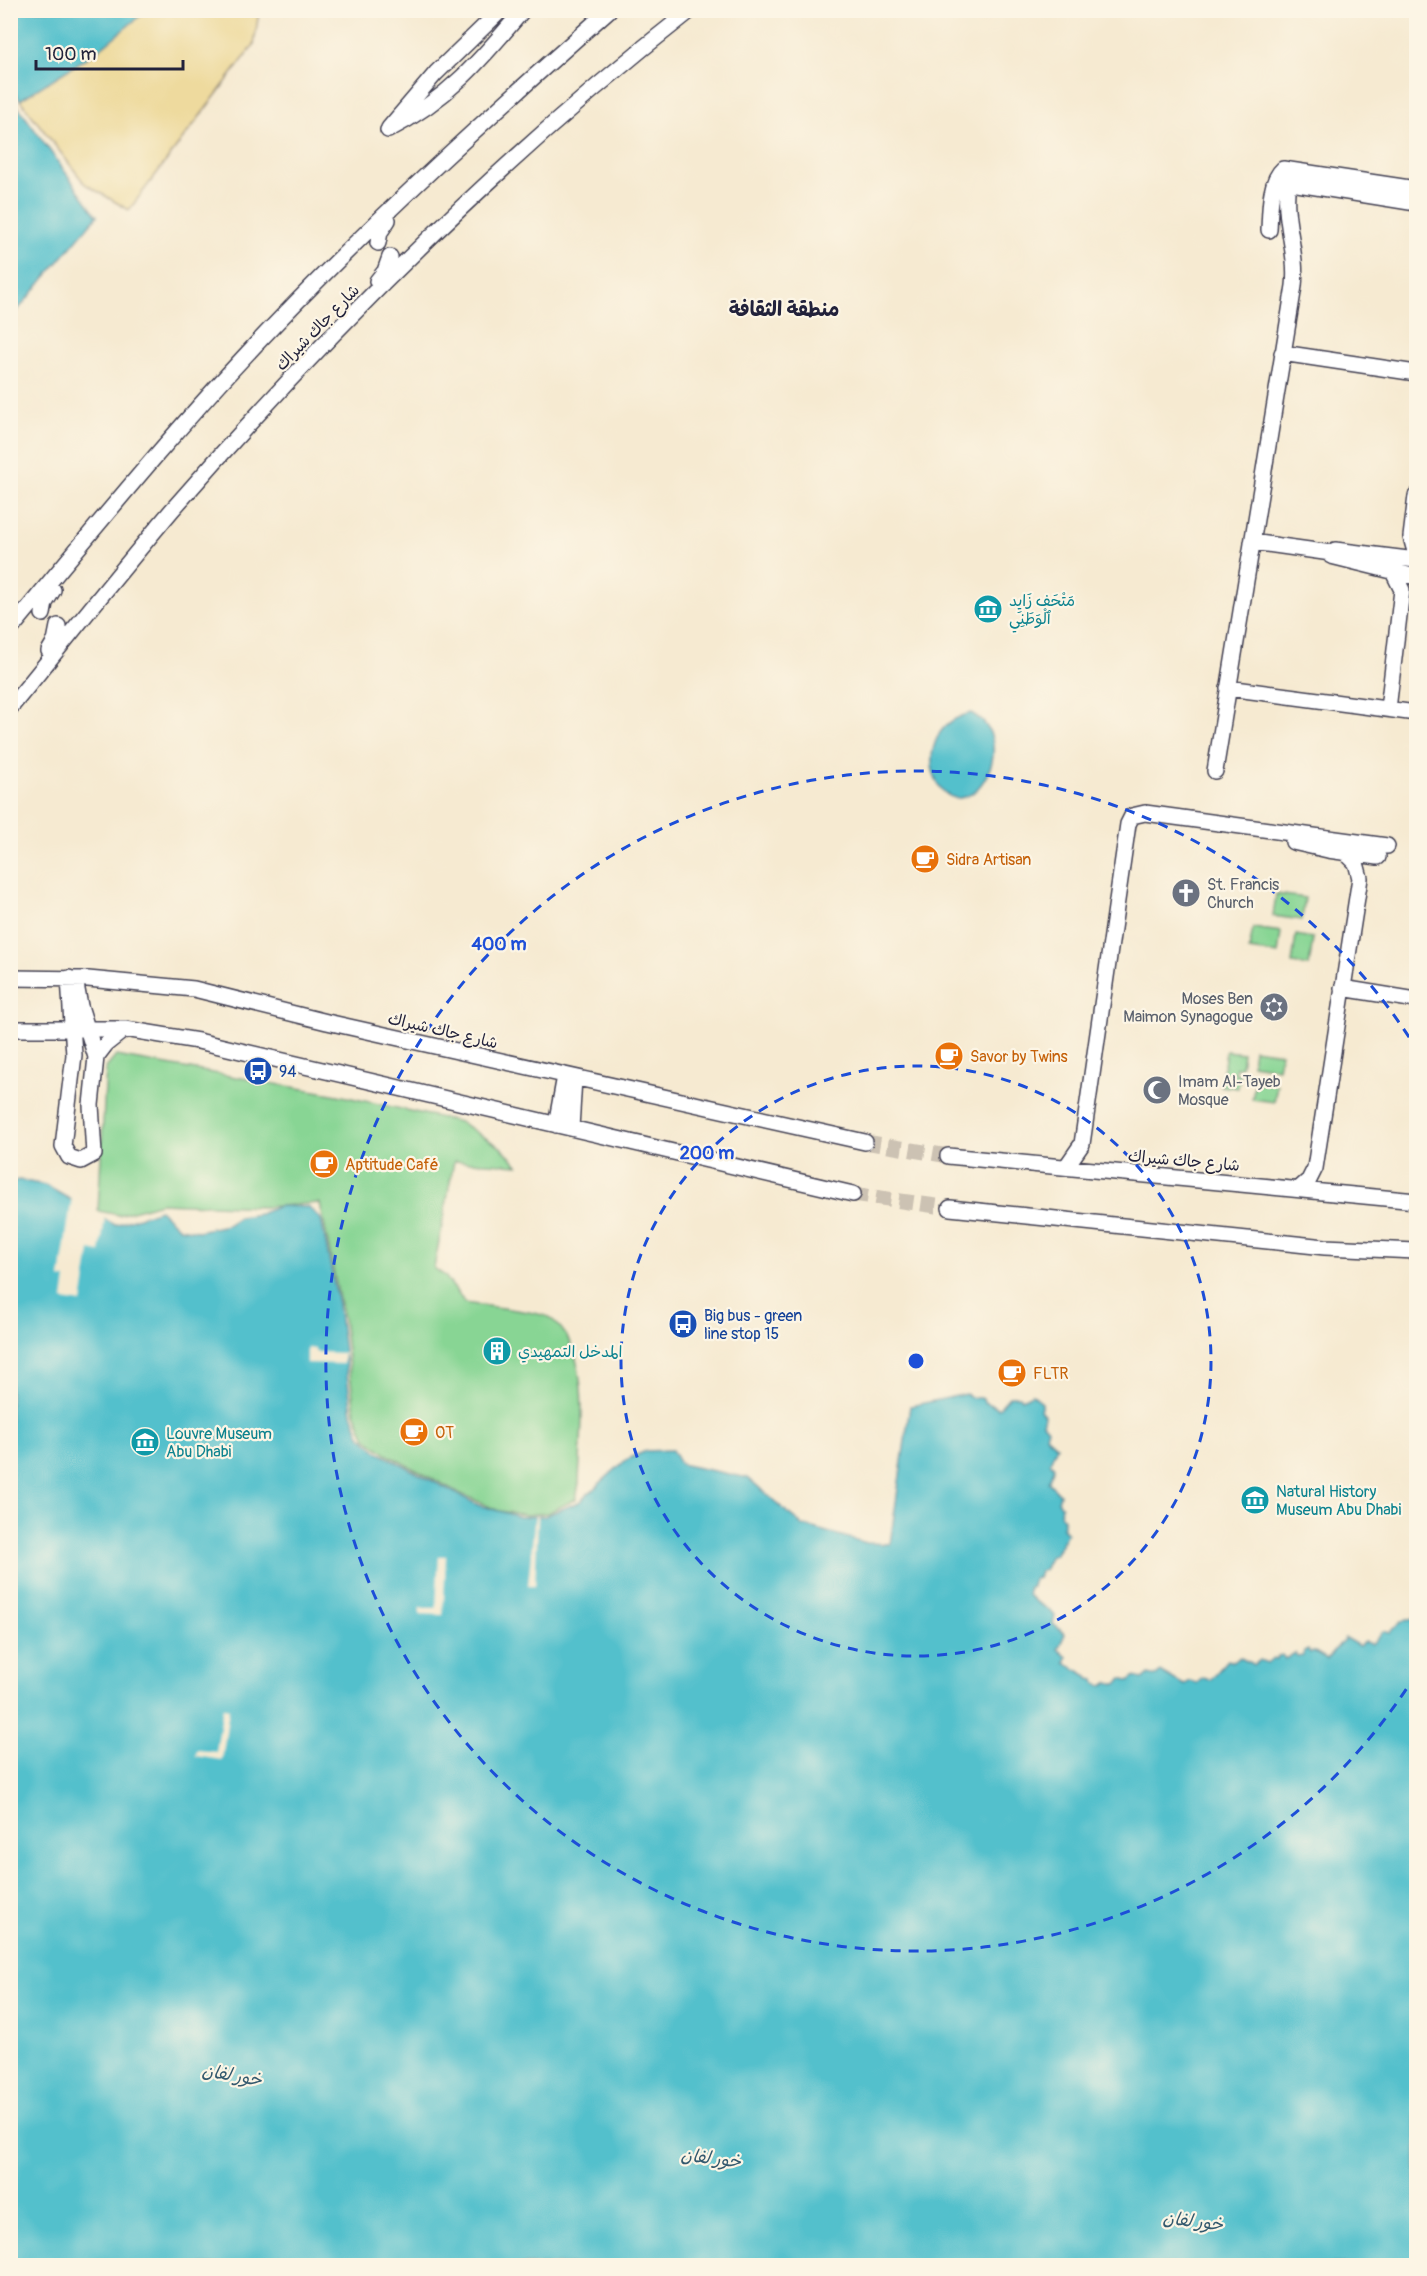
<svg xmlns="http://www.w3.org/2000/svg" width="1427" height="2276" font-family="Pangolin,'Playpen Sans Arabic',sans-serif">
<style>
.green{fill:#88d594;stroke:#557c68;stroke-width:1.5}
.sand{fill:#eeda9e;stroke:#887e6c;stroke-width:1.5}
.water{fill:#53c0cc;stroke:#3a7184;stroke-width:1.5}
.pier{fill:#f6ead1}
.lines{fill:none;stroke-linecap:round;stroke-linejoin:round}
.minor-tunnel{stroke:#ccc2b3;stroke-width:15;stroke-dasharray:15 8;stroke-linecap:butt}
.minor-casing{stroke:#424052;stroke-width:18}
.minor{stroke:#fff;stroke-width:15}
.ring{fill:none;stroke:#1d4ed8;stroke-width:3;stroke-dasharray:10 8}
.labels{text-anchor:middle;stroke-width:4.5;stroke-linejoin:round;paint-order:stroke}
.street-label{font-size:16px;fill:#22223b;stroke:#fcf5e5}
.culture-label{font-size:16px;fill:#0d838f;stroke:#fcf5e5;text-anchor:start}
.food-label{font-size:16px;fill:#c56008;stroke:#fcf5e5;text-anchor:start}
.worship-label{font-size:16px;fill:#5b616d;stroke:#fcf5e5;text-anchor:start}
.transit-label{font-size:16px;fill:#164399;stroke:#fcf5e5;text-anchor:start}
.water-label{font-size:18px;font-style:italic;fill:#33596e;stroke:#fcf5e5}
.quarter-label{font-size:20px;font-weight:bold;fill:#22223b;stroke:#fcf5e5}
.centre{fill:#1d4ed8;stroke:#fcf5e5;stroke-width:3}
.ring-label{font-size:18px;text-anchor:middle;font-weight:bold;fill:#1d4ed8;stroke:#fcf5e5;stroke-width:4.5;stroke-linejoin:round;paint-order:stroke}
</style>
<rect width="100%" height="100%" fill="#fcf5e5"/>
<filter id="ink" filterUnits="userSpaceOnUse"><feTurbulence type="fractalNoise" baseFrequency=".0167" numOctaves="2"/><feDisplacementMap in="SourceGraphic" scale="12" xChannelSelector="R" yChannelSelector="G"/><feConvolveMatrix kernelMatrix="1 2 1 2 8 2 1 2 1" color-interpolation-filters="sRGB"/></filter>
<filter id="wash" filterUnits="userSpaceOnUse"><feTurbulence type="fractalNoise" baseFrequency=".008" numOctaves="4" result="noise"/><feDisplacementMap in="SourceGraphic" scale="24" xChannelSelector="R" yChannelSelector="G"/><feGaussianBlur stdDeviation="1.35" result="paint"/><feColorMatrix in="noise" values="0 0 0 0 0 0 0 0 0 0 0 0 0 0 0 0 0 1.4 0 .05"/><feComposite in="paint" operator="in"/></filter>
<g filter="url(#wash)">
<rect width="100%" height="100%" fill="#f6ead1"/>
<path class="green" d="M 1276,894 L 1305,898 L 1302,920 L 1273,916 Z
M 1253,928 L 1281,932 L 1278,954 L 1249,950 Z
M 1296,935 L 1313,938 L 1309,966 L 1292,963 Z
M 1254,1049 L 1281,1053 L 1278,1068 L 1252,1064 Z
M 1226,1051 L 1243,1053 L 1241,1067 L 1236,1067 L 1235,1073 L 1240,1074 L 1238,1088 L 1221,1086 Z
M 116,1056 L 338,1095 L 460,1122 L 502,1148 L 518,1165 L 454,1161 L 434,1268 L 445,1276 L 465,1303 C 480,1306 541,1311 550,1318 C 594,1349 580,1435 579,1483 L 576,1499 L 548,1513 L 527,1515 L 499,1511 L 461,1494 L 386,1454 L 366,1438 L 355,1412 L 343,1319 L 320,1203 L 265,1207 L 160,1203 L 119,1215 L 98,1211 L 106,1068 Z
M 1255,1082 L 1277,1085 L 1274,1102 L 1252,1099 Z"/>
<path class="sand" d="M 146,11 L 259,11 L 254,45 L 129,210 L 85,184 L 20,100 L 96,52 Z"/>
<path class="water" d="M 10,11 L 11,10 L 146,11 L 96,52 L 20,100 L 11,87 Z
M 11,97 L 97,216 L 11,318 L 10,318 Z
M 971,713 C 1027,743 963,837 936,780 C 929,764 931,750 938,736 C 946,722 957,717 971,713 Z
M 19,1180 L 45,1185 L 115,1225 L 160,1210 L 179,1228 L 198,1231 L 227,1225 L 239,1217 L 260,1214 L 279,1206 L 308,1207 L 321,1219 L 338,1304 L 352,1413 L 360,1435 L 379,1453 L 478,1505 L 520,1517 L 545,1516 L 579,1502 L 626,1460 L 646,1451 L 672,1450 L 680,1464 L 748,1478 L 802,1525 L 867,1543 L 890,1544 L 910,1406 L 966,1394 L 973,1398 L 983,1398 L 984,1402 L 999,1408 L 1010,1396 L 1020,1396 L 1022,1399 L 1032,1394 L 1042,1402 L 1040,1410 L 1045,1416 L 1043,1423 L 1048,1429 L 1046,1436 L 1057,1446 L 1050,1462 L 1054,1467 L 1048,1482 L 1060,1494 L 1058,1501 L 1062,1506 L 1060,1514 L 1064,1519 L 1062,1527 L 1067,1533 L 1055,1555 L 1051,1556 L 1044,1570 L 1040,1571 L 1038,1578 L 1034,1578 L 1032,1586 L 1029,1587 L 1027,1594 C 1035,1604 1047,1606 1055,1616 L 1053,1624 L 1065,1634 L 1058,1649 L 1067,1657 L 1065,1663 L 1088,1676 L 1089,1679 L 1095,1680 L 1096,1684 L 1103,1686 L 1109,1682 L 1117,1684 L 1122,1678 L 1129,1681 L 1134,1677 L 1143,1679 L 1149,1674 L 1156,1676 L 1161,1672 L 1184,1685 L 1190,1681 L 1197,1683 L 1203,1678 L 1210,1680 L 1228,1660 L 1233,1662 L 1239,1657 L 1254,1665 L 1260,1660 L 1267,1663 L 1273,1658 L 1277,1659 L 1278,1656 L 1282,1655 L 1285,1659 L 1295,1653 L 1297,1656 L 1303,1655 L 1304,1651 L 1308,1649 L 1310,1653 L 1313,1651 L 1327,1659 L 1345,1638 L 1359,1646 L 1364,1642 L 1373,1644 L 1383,1631 L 1390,1633 L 1402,1621 L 1416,1619 L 1416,2265 L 11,2265 L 10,1182 Z"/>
<path class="pier" d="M 72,1197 L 105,1216 L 100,1252 L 90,1250 L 82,1303 L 63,1300 L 66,1279 L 60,1278 Z
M 307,1348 L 315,1349 L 315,1352 L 344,1353 L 343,1364 L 307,1363 Z
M 535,1516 L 538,1516 L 535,1586 L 528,1586 Z
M 439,1556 L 446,1556 L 443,1615 L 420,1614 L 420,1608 L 436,1608 Z
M 223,1708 L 229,1709 L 222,1760 L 196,1756 L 197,1750 L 216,1752 Z"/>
</g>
<g filter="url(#ink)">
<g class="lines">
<path class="minor-tunnel" d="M 865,1142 L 948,1156
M 853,1194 L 950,1208"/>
<g class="minor-casing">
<path id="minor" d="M 389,128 L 436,73 L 501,10
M 388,130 C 447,100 481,60 523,10
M 1279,181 L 1416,203
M 1269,230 C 1270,213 1269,181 1283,169 L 1416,189
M 378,243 L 380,232 L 388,220
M 377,281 L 385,271 L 390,257
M 1282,353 L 1416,373
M 1416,496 L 1411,537 L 1416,555
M 1252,542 L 1331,553 L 1335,550 L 1416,560
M 1331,556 L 1416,577
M 43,614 L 45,603 L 53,590
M 10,630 C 98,524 185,417 281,318 C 385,210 496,110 609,10
M 49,651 L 55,641 L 58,626
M 1228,688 L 1416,713
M 10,708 C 64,642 117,575 172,510 C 329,330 502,157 691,10
M 1388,709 L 1402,590 L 1393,572
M 1215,771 L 1294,286 C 1298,250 1282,218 1288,183
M 1293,842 L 1328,850 L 1378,857
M 10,978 L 88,979 L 194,989 L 327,1022 L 865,1142
M 69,978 L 74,1055 L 63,1146 L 69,1157 L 81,1161 L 94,1154 L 91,1105 L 96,1057 L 80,1006 L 75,979
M 1342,988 L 1416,1000
M 10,1029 L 125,1029 L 198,1041 L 853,1194
M 96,1057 L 106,1044 L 125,1029
M 556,1125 L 565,1076
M 571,1128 L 574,1078
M 948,1156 L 1416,1201
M 1066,1167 L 1082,1144 L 1128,824 L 1132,816 L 1145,813 L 1387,846
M 1299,1189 L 1309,1180 L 1315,1168 L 1360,878 L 1356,863 L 1346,853
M 950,1208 L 1325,1247 L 1416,1251"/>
</g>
<use href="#minor" class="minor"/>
</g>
</g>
<g class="ring">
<circle cx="916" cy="1361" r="295"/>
<path d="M1416 1674A590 590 0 1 1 1416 1048"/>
</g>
<defs>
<g id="museum-disc" transform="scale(1.5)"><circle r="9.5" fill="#0f9aa8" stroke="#fcf5e5"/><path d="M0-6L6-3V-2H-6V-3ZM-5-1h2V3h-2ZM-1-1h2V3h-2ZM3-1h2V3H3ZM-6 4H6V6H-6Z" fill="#fff"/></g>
<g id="cafe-disc" transform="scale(1.5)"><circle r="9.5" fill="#e8710a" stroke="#fcf5e5"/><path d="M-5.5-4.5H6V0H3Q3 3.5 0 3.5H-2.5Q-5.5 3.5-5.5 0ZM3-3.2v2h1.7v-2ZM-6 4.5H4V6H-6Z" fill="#fff"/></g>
<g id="church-disc" transform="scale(1.5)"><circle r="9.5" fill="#6b7280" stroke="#fcf5e5"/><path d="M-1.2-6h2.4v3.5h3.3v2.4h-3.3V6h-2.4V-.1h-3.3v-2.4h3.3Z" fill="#fff"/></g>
<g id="synagogue-disc" transform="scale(1.5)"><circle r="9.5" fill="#6b7280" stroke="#fcf5e5"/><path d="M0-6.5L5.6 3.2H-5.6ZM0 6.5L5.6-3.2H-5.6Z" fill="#fff"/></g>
<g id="bus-disc" transform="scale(1.5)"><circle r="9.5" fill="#1a4fb4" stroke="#fcf5e5"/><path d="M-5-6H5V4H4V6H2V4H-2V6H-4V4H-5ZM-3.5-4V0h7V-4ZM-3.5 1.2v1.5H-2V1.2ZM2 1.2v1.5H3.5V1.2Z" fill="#fff"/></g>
<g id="mosque-disc" transform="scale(1.5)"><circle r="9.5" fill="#6b7280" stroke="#fcf5e5"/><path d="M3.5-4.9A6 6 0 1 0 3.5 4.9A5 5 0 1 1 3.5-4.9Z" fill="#fff"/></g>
<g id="building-disc" transform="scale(1.5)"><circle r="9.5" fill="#0f9aa8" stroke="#fcf5e5"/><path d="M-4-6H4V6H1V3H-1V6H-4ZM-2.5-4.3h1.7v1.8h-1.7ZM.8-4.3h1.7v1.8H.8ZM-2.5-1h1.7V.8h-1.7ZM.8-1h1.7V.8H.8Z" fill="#fff"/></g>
</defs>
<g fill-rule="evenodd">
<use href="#museum-disc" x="988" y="609"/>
<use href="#cafe-disc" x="925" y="859"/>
<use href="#church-disc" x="1186" y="893"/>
<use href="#synagogue-disc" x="1274" y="1007"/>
<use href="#cafe-disc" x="949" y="1056"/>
<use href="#bus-disc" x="258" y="1071"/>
<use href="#mosque-disc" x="1157" y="1090"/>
<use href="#cafe-disc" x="324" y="1164"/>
<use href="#bus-disc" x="683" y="1324"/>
<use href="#building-disc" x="497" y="1351"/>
<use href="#cafe-disc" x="1012" y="1373"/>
<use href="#cafe-disc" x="414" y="1432"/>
<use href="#museum-disc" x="145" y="1442"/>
<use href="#museum-disc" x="1255" y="1500"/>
</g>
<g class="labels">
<g class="street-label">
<text transform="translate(317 327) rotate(-46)" y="6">شارع جاك شيراك</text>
<text transform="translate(443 1030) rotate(13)" y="6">شارع جاك شيراك</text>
<text transform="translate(1184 1160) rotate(5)" y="6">شارع جاك شيراك</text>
</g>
<g class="culture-label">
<text x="1009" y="606">مَتْحَف زَايِد<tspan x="1009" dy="18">ٱلْوَطَنِي</tspan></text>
<text x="518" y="1357">المدخل التمهيدي</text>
<text x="166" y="1439">Louvre Museum<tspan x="166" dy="18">Abu Dhabi</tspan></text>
<text x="1276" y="1497">Natural History<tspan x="1276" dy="18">Museum Abu Dhabi</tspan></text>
</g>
<g class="food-label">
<text x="946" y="865">Sidra Artisan</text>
<text x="970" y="1062">Savor by Twins</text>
<text x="345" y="1170">Aptitude Café</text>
<text x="1033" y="1379">FLTR</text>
<text x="435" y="1438">OT</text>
</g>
<g class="worship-label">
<text x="1207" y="890">St. Francis<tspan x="1207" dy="18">Church</tspan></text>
<text x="1253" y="1004" text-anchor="end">Moses Ben<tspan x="1253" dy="18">Maimon Synagogue</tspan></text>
<text x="1178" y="1087">Imam Al-Tayeb<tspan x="1178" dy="18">Mosque</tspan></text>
</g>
<g class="transit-label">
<text x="279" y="1077">94</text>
<text x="704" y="1321">Big bus - green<tspan x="704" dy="18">line stop 15</tspan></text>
</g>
<g class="water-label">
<text transform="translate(232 2075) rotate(10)" y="6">خور لفان</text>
<text transform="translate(711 2158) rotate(7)" y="6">خور لفان</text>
<text transform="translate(1193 2221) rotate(7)" y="6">خور لفان</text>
</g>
<g class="quarter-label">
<text x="784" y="316">منطقة الثقافة</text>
</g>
</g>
<circle cx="916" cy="1361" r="9" class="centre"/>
<g class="ring-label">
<text x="499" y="950">400 m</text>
<text x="707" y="1159">200 m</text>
</g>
<rect width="1427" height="2276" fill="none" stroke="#fcf5e5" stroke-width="36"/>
<path d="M36 60v9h147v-9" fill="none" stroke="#22223b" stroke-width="3"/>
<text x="45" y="60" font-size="18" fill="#22223b" stroke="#fcf5e5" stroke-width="4.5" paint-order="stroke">100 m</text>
</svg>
